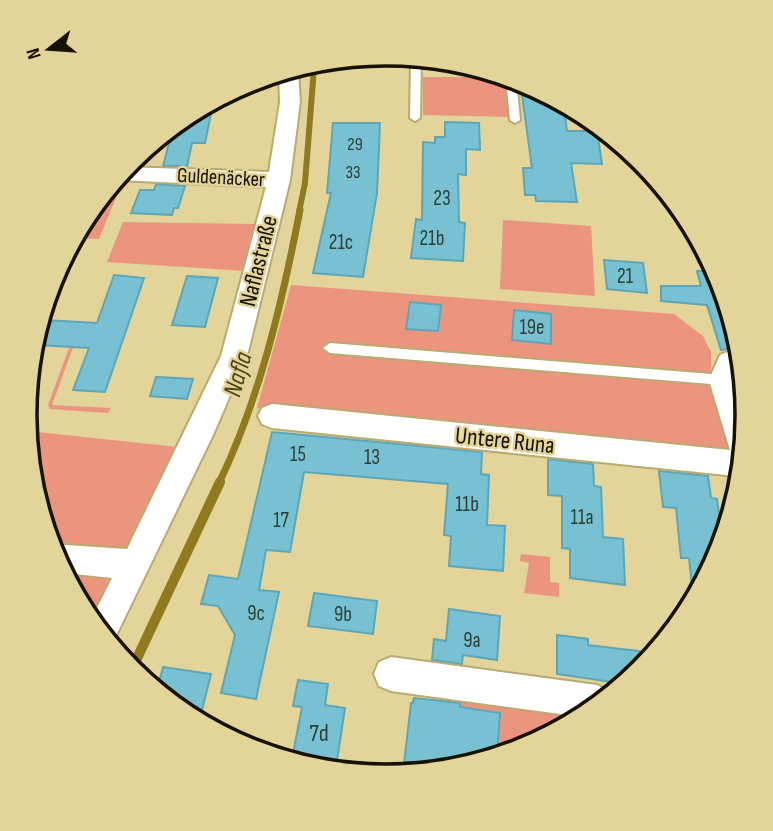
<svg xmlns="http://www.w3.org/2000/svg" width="773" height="831" font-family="'Sofia Sans Condensed',sans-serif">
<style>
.green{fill:#ec957e}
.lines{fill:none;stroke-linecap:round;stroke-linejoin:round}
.stream-far2{stroke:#8f7a1d;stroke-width:6}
.stream-far1{stroke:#8f7a1d;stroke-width:7}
.stream{stroke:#8f7a1d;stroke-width:10}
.building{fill:#78c1d3;stroke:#5da6b7;stroke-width:2}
.lane-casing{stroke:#b8aa71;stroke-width:4}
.street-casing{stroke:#b8aa71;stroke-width:4}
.lane{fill:#fff;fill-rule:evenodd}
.street{fill:#fff;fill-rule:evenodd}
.labels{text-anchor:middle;stroke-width:5;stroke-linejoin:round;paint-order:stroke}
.far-number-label{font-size:18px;fill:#2f3e35}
.far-street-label{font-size:21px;fill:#171200;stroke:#e3d49a}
.number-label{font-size:21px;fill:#2f3e35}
.street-label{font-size:24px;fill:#171200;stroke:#e3d49a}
.near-number-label{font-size:24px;fill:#2f3e35}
.water-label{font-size:26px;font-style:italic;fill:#504414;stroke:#e3d49a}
.rim{fill:none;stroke:#171200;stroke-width:3.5}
</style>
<rect width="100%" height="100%" fill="#e3d49a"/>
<path class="green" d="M 423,77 L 506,77 L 510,117 L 423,115 Z
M 116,181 L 121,186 L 99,239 L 78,238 Z
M 503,220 L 591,226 L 595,296 L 500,289 Z
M 123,222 L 255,224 L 245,271 L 107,262 Z
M 291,285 L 674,314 L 703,336 L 711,352 L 711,380 L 733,454 L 257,408 Z
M 72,321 L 82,323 L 52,405 L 111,408 L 108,413 L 50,409 L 48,405 L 69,348 L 62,346 Z
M 28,431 L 178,447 L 126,549 L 50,544 Z
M 521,554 L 550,557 L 550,582 L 559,583 L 559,597 L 524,593 L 529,563 L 520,561 Z
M 61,568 L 101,571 L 107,575 L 108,587 L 94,616 Z
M 452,689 L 584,710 L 525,750 L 497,755 L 499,713 L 451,706 Z"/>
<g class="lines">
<path class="stream-far2" d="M 299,212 L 305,183 L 314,68"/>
<path class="stream-far1" d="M 219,483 C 260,398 282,303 300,210"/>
<path class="stream" d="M 131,671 L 220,482"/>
</g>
<path class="building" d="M 520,80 L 564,107 L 567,131 L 597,131 L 602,164 L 571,163 L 577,202 L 536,201 L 535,195 L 525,195 L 523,168 L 532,168 Z
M 213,104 L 205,143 L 192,143 L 187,166 L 163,166 L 169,143 L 156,143 Z
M 445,122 L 479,123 L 480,150 L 466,149 L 466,175 L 458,174 L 459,222 L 465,223 L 463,261 L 411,258 L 416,219 L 422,220 L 423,142 L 435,143 L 435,137 L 445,137 Z
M 333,123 L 380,123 L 377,193 L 363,277 L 313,273 L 331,193 L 327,193 Z
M 156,184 L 185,186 L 178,208 L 174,208 L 172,215 L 131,213 L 140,190 L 154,190 Z
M 604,260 L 643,263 L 647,293 L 607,289 Z
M 697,271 L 717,271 L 721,277 L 735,347 L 721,350 L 707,305 L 661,301 L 661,286 L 701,286 Z
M 114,275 L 144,278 L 105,392 L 73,390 L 89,348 L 39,345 L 44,320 L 97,323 Z
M 187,276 L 218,278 L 205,327 L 172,325 Z
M 410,302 L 441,305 L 438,331 L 406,329 Z
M 514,310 L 551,314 L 551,344 L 512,340 Z
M 156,377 L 193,379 L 187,399 L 150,396 Z
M 272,432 L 482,452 L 481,474 L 489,475 L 487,525 L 505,526 L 503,571 L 449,566 L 451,536 L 444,535 L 448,484 L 304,472 L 290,552 L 266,550 L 259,590 L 279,592 L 256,699 L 221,693 L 235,635 L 218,606 L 201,604 L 209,575 L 238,579 Z
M 548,459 L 593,464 L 594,486 L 601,487 L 603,537 L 623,539 L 625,585 L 570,578 L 570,549 L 562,548 L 562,496 L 548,495 Z
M 659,471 L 708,476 L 711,498 L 717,499 L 723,545 L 721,554 L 693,596 L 689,558 L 681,558 L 676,508 L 663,507 Z
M 314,593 L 377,601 L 373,634 L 308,626 Z
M 449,609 L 500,616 L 497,660 L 463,655 L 462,664 L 432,660 L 434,639 L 446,641 Z
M 557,635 L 588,639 L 588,645 L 655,653 L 642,672 L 625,684 L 557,674 Z
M 163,667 L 211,674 L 200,718 L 157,689 Z
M 298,680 L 328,684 L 325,705 L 345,708 L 336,767 L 292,759 L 302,707 L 293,706 Z
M 414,698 L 460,703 L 460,707 L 500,713 L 497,755 L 432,768 L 404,764 L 411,703 L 413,703 Z"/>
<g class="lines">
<g class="lane-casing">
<path id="lane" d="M 411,59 L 421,60 L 420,118 L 415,121 L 410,118 Z
M 506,77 L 516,79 L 520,120 L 515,123 L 510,120 Z
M 330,343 L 723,375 L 728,376 L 730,380 L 728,384 L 723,385 L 330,353 L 323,348 Z"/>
</g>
<g class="street-casing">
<path id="street" d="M 298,71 L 300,102 L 290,180 L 247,356 L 213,435 L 112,644 L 93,616 L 112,578 L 65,573 L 52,554 L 50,544 L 127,549 L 221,356 L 266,187 L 117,180 L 126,167 L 269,172 L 280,102 L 279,75 Z
M 735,349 L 740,371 L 737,380 L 748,418 L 736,476 L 272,428 L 262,424 L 258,416 L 262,408 L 272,404 L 730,450 L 709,380 L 720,355 Z
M 391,657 L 597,685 L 611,693 L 575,716 L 391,691 L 379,686 L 374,674 L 379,662 Z"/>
</g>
<use href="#lane" class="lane"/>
<use href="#street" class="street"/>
</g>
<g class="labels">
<g class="far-number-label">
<text x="355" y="150">29</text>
<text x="353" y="178">33</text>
</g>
<g class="far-street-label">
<text transform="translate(221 177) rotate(3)" y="7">Guldenäcker</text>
</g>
<g class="number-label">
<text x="442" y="205">23</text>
<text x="432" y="245">21b</text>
<text x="341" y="249">21c</text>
<text x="625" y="283">21</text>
<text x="532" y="334">19e</text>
<text x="298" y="461">15</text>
<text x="372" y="464">13</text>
<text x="467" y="511">11b</text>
<text x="582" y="524">11a</text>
<text x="281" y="527">17</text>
<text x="256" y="620">9c</text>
<text x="343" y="621">9b</text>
<text x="472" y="647">9a</text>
</g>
<g class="street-label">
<text transform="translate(258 261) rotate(-76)" y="8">Naflastraße</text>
<text transform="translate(505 440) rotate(6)" y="8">Untere Runa</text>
</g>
<g class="near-number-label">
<text x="319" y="741">7d</text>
</g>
<g class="water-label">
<text transform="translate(237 374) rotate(-74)" y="9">Nafla</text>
</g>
</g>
<path d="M0 0H773V831H0ZM37 415a349 349 0 1 1 698 0a349 349 0 1 1-698 0Z" fill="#e3d49a" fill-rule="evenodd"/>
<path class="rim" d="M37 415a349 349 0 1 1 698 0a349 349 0 1 1-698 0Z"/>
<g transform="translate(49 49) rotate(253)" stroke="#e3d49a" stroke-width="5" paint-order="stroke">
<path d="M0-5L12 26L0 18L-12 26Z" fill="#171200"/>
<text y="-10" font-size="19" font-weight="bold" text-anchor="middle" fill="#171200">N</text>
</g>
</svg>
